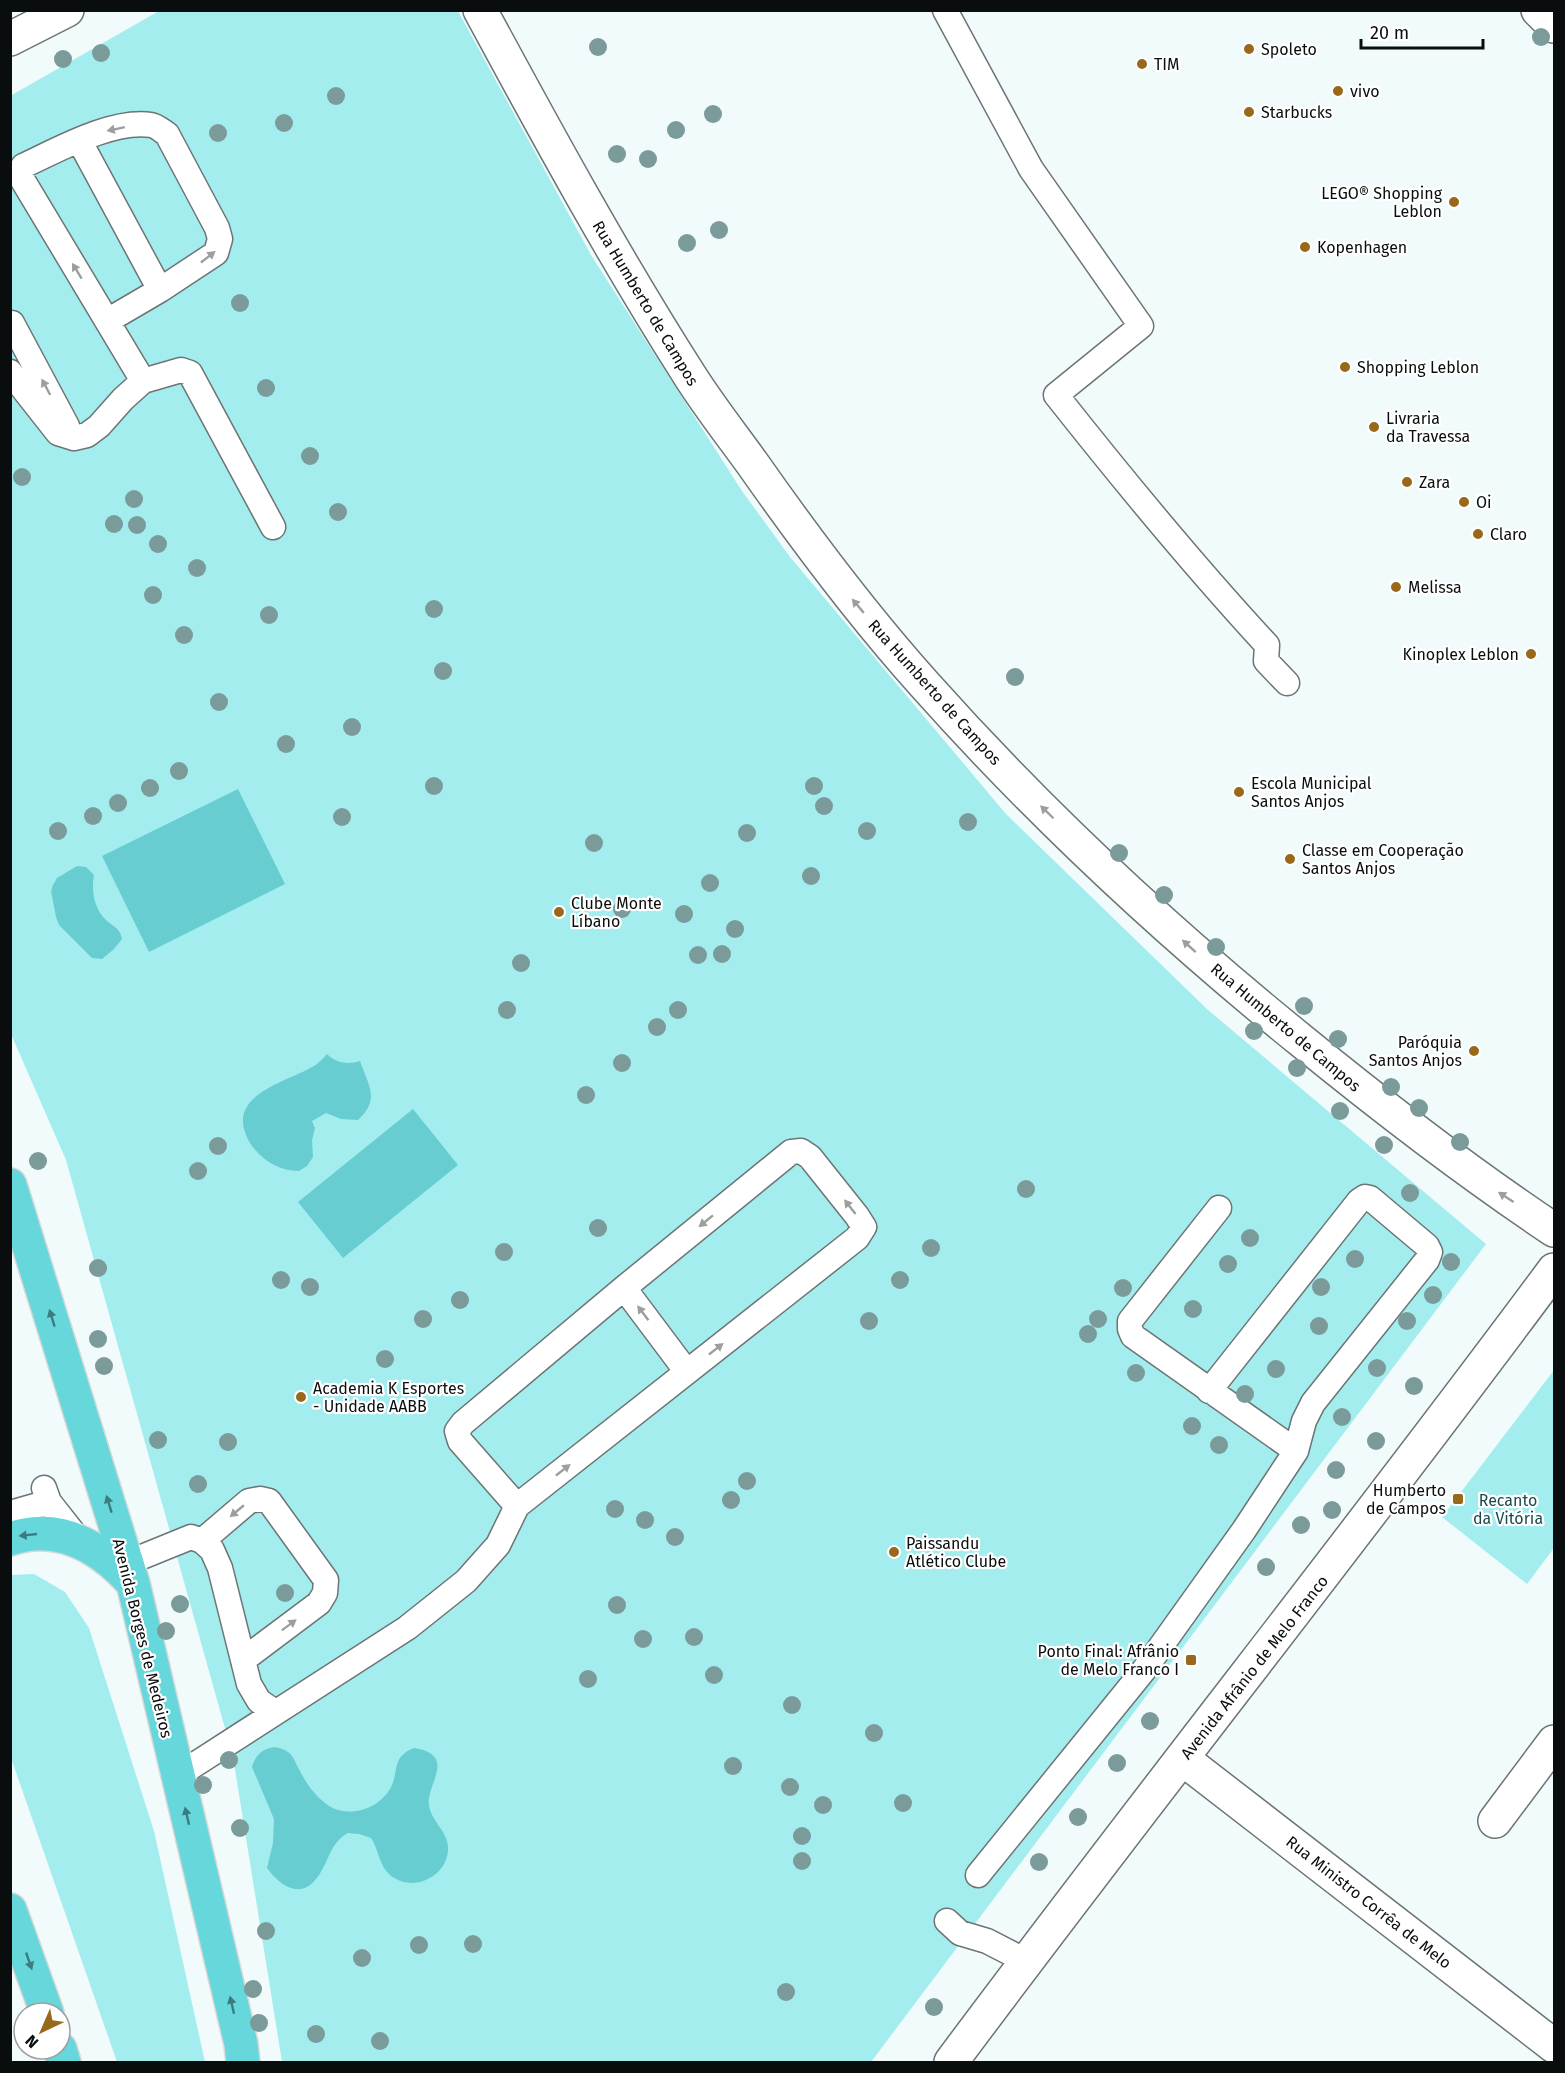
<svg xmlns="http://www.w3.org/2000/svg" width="1565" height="2073" font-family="'Fira Sans',sans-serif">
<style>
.green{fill:#a3edef}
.water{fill:#67cdd1}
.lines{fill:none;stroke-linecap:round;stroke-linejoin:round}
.service-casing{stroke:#6c7474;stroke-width:27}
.minor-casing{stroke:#6c7474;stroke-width:36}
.tertiary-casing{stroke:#6c7474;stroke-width:36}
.secondary-casing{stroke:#6c7474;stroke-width:36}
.trunk-casing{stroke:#d8d8d8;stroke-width:36}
.service{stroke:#fff;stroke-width:24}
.minor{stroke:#fff;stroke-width:33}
.tertiary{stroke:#fff;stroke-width:33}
.secondary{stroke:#fff;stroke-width:33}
.trunk{stroke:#66d7db;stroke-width:33}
.tree{fill:#7b9a9a}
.oneway{fill:#9d9e9e}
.oneway2{fill:#3d7c7e}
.poi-dot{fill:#99681b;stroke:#fff;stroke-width:2}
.labels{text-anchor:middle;stroke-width:4.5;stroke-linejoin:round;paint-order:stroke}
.poi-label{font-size:16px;fill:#0a0d0d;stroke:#fff;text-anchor:start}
.street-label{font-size:16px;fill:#0a0d0d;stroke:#fff}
.park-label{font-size:16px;fill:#1b4a4b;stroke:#fff}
</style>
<rect width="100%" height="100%" fill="#f1fbfb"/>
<path class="green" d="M 159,11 L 458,11 L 591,255 L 742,491 L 790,557 L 1006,814 L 1208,1010 L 1486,1244 L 871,2062 L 282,2062 L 233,1757 L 66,1160 L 11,1034 L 10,96 Z
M 1554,1370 L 1554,1548 L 1527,1584 L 1442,1517 Z
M 34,1574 L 65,1592 L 89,1628 L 154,1831 L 205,2062 L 117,2062 L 11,1758 L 11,1575 Z"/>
<path class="water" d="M 238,789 L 285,884 L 149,952 L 102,856 Z
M 77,866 L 86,867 L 94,875 C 91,890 94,910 107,921 C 114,927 120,928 122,939 L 114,949 L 102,959 L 92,958 L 59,925 L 56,917 L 51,891 L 53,885 L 57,878 Z
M 327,1054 C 336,1063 348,1065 360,1061 C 368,1085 381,1099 358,1120 L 341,1119 L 326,1113 L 312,1121 L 315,1128 L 312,1140 L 313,1157 L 307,1166 L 299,1171 C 278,1170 265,1162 252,1146 C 248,1141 246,1135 244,1129 C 234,1091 294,1080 317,1064 C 321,1061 324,1057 327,1054 Z
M 413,1109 L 458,1165 L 343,1258 L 298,1202 Z
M 275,1747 C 279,1748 284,1749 288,1752 C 294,1756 296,1765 300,1771 C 307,1785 316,1797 329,1806 C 350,1819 382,1808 392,1785 C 399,1768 392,1757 414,1748 C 458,1755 426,1784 429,1805 C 431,1821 446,1829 448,1846 C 450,1876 412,1895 389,1874 C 379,1865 379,1850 371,1838 L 359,1834 L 348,1833 C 331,1842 329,1860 319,1875 C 302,1901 281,1887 267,1868 L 273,1843 L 274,1819 L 252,1767 C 256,1754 262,1749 275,1747 Z"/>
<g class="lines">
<g class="service-casing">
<path id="service" d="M 945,10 L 1031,169 L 1141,326 L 1056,395 C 1124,481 1193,565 1267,645 L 1266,661 L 1287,683
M 79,140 L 160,290
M 107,321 L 160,290 L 216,253 L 220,239 L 217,228 L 167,134 C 162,131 157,126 151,125 C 112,119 58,150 23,166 L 19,174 L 143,381
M 12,323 L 67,426
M 10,372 L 58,433 L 74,438 L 87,435 L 99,426 L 123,399 L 143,381 L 181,370 L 190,373 L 273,527
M 1219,1208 L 1130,1321 L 1130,1329 L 1133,1336 L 1296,1451
M 624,1288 L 687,1372
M 44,1488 L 49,1502 L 79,1540
M 10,1513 L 49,1502
M 202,1541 L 249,1501 L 260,1499 L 269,1501 L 326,1580 L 325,1593 L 319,1603 L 243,1660
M 127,1563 L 191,1537 L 202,1541 L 212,1550 L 220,1568 L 249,1684 L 259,1701 L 275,1712
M 177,1776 L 407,1628 L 466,1581 L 498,1545 L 517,1506 L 857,1238 L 864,1227 L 857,1216 L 810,1157 L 801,1151 L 791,1152 L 624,1288 L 463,1423 L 457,1431 L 460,1441 L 517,1506
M 978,1875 L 1144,1670 L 1244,1530 L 1296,1451 L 1304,1421 L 1313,1403 L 1427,1260 L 1430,1252 L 1427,1246 L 1370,1198 L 1365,1197 L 1359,1201 L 1209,1391
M 947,1921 L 960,1933 L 987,1941 L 1026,1961"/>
</g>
<g class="minor-casing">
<path id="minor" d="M 480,10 C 547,134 614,257 690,376 C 709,406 731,434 752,463 C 806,540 862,615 925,685 C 1040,814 1168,933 1303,1042 C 1384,1108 1467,1172 1554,1230
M 1538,10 L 1554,26
M 1183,1759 L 1554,2046
M 1495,1821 L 1554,1742"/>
</g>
<g class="tertiary-casing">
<path id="tertiary" d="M 951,2062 C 1149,1796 1357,1536 1554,1270"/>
</g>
<g class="secondary-casing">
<path id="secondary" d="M 10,39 L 67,10"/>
</g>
<g class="trunk-casing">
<path id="trunk" d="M 10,1185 L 133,1583 L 241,2044 L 243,2062
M 10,1539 C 59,1522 100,1547 132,1582
M 10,1910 L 47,2013
M 60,2049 L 64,2062"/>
</g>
<use href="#service" class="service"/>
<use href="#minor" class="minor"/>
<use href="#tertiary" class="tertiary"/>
<use href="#secondary" class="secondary"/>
<use href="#trunk" class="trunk"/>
</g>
<g class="tree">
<circle cx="1541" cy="37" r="9"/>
<circle cx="598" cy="47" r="9"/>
<circle cx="101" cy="53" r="9"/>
<circle cx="63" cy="59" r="9"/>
<circle cx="336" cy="96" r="9"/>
<circle cx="713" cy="114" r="9"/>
<circle cx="284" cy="123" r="9"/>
<circle cx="676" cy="130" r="9"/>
<circle cx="218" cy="133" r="9"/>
<circle cx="617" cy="154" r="9"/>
<circle cx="648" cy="159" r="9"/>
<circle cx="719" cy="230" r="9"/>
<circle cx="687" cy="243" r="9"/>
<circle cx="240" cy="303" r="9"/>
<circle cx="266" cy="388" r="9"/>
<circle cx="310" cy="456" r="9"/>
<circle cx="22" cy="477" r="9"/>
<circle cx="134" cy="499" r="9"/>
<circle cx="338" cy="512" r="9"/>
<circle cx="114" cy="524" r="9"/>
<circle cx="137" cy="525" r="9"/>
<circle cx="158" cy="544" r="9"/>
<circle cx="197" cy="568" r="9"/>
<circle cx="153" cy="595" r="9"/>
<circle cx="434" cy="609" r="9"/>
<circle cx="269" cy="615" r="9"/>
<circle cx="184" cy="635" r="9"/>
<circle cx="443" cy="671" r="9"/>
<circle cx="1015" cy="677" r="9"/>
<circle cx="219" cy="702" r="9"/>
<circle cx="352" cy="727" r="9"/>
<circle cx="286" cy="744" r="9"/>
<circle cx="179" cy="771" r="9"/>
<circle cx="434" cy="786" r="9"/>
<circle cx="814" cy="786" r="9"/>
<circle cx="150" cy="788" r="9"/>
<circle cx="118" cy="803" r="9"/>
<circle cx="824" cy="806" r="9"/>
<circle cx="93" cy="816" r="9"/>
<circle cx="342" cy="817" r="9"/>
<circle cx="968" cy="822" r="9"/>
<circle cx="58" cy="831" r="9"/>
<circle cx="867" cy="831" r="9"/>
<circle cx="747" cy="833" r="9"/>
<circle cx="594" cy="843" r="9"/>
<circle cx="1119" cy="853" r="9"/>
<circle cx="811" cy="876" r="9"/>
<circle cx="710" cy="883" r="9"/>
<circle cx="1164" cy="895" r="9"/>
<circle cx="622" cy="909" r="9"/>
<circle cx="684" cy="914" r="9"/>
<circle cx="735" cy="929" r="9"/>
<circle cx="1216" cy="947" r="9"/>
<circle cx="722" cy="954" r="9"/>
<circle cx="698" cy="955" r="9"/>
<circle cx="521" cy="963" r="9"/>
<circle cx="1304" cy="1006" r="9"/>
<circle cx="507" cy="1010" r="9"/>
<circle cx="678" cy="1010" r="9"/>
<circle cx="657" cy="1027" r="9"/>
<circle cx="1254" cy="1031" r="9"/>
<circle cx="1338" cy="1039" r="9"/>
<circle cx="622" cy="1063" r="9"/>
<circle cx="1297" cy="1068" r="9"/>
<circle cx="1391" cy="1087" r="9"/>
<circle cx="586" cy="1095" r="9"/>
<circle cx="1419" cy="1108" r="9"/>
<circle cx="1340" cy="1111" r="9"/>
<circle cx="1460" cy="1142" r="9"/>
<circle cx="1384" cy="1145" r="9"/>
<circle cx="218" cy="1146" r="9"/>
<circle cx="38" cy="1161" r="9"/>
<circle cx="198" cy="1171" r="9"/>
<circle cx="1026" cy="1189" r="9"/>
<circle cx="1410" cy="1193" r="9"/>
<circle cx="598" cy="1228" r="9"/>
<circle cx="1250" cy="1238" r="9"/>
<circle cx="931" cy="1248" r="9"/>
<circle cx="504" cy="1252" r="9"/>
<circle cx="1355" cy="1259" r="9"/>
<circle cx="1451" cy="1262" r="9"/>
<circle cx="1228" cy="1264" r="9"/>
<circle cx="98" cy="1268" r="9"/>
<circle cx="281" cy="1280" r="9"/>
<circle cx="900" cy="1280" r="9"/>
<circle cx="310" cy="1287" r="9"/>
<circle cx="1321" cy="1287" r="9"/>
<circle cx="1123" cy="1288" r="9"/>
<circle cx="1433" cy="1295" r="9"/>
<circle cx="460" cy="1300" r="9"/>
<circle cx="1193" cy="1309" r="9"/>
<circle cx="423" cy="1319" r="9"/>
<circle cx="1098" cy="1319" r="9"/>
<circle cx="869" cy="1321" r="9"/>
<circle cx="1407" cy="1321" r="9"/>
<circle cx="1319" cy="1326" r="9"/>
<circle cx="1088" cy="1334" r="9"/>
<circle cx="98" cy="1339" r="9"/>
<circle cx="385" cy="1359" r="9"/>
<circle cx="104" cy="1366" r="9"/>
<circle cx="1377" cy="1368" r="9"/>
<circle cx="1276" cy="1369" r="9"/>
<circle cx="1136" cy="1373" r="9"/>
<circle cx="1414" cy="1386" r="9"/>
<circle cx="1245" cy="1394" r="9"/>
<circle cx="1342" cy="1417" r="9"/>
<circle cx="1192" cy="1426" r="9"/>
<circle cx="158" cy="1440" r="9"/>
<circle cx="1376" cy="1441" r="9"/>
<circle cx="228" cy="1442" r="9"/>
<circle cx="1219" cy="1445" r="9"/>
<circle cx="1336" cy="1470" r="9"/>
<circle cx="747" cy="1481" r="9"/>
<circle cx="198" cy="1484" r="9"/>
<circle cx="731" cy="1500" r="9"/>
<circle cx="615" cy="1509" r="9"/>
<circle cx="1332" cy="1510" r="9"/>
<circle cx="645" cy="1520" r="9"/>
<circle cx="1301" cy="1525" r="9"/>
<circle cx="675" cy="1537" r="9"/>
<circle cx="1266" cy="1567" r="9"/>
<circle cx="285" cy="1593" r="9"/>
<circle cx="180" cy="1604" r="9"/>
<circle cx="617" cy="1605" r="9"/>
<circle cx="166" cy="1631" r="9"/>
<circle cx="694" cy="1637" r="9"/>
<circle cx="643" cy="1639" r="9"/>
<circle cx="714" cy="1675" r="9"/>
<circle cx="588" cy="1679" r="9"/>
<circle cx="792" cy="1705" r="9"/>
<circle cx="1150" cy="1721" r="9"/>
<circle cx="874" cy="1733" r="9"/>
<circle cx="229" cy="1760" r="9"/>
<circle cx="1117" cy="1763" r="9"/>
<circle cx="733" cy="1766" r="9"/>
<circle cx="203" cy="1785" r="9"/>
<circle cx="790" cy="1787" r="9"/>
<circle cx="903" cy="1803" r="9"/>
<circle cx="823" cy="1805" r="9"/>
<circle cx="1078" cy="1817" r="9"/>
<circle cx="240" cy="1828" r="9"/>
<circle cx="802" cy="1836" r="9"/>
<circle cx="802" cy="1861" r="9"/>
<circle cx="1039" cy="1862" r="9"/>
<circle cx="266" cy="1931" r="9"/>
<circle cx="473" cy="1944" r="9"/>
<circle cx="419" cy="1945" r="9"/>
<circle cx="362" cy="1958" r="9"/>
<circle cx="253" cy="1989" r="9"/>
<circle cx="786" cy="1992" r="9"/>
<circle cx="934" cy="2007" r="9"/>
<circle cx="259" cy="2023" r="9"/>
<circle cx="316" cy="2034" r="9"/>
<circle cx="380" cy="2041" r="9"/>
</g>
<defs><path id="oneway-solid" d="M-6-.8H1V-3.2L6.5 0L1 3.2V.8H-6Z" transform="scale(1.5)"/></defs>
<g class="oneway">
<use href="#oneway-solid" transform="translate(116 129) rotate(168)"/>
<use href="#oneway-solid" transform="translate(208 257) rotate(-38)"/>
<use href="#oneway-solid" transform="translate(77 271) rotate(-121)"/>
<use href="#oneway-solid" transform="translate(46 387) rotate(-118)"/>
<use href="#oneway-solid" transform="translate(858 606) rotate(-130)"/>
<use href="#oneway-solid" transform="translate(1047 812) rotate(-136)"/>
<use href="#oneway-solid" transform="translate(1189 946) rotate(-138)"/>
<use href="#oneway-solid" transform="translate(1506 1197) rotate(-147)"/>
<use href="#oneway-solid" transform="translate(850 1207) rotate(-128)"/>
<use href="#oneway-solid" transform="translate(706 1221) rotate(141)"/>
<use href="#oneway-solid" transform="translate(643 1313) rotate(-127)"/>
<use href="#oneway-solid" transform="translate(716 1349) rotate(-38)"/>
<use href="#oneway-solid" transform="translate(563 1470) rotate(-38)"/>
<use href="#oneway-solid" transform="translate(237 1511) rotate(140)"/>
<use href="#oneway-solid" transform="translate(289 1625) rotate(-37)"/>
</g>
<g class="oneway2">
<use href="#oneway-solid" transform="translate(52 1318) rotate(-107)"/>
<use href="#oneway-solid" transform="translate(109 1504) rotate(-107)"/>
<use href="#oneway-solid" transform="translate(28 1535) rotate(174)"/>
<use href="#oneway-solid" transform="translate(187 1816) rotate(-103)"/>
<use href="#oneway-solid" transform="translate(29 1961) rotate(71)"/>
<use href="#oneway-solid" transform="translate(232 2005) rotate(-103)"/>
</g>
<g class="poi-dot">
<circle cx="1249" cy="49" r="6"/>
<circle cx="1142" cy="64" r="6"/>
<circle cx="1338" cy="91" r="6"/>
<circle cx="1249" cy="112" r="6"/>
<circle cx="1454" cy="202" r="6"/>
<circle cx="1305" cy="247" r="6"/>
<circle cx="1345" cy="367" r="6"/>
<circle cx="1374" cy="427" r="6"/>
<circle cx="1407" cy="482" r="6"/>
<circle cx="1464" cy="502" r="6"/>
<circle cx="1478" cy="534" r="6"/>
<circle cx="1396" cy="587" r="6"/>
<circle cx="1531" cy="654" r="6"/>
<circle cx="1239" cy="792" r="6"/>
<circle cx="1290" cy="859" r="6"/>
<circle cx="559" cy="912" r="6"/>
<circle cx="1474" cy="1051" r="6"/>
<circle cx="301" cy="1397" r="6"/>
<rect x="1452" y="1493" width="12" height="12" rx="3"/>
<circle cx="894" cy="1552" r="6"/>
<rect x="1185" y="1654" width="12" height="12" rx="3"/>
</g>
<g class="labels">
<g class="poi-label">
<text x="1261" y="55">Spoleto</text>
<text x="1154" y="70">TIM</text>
<text x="1350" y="97">vivo</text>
<text x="1261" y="118">Starbucks</text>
<text x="1442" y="199" text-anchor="end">LEGO® Shopping<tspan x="1442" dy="18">Leblon</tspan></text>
<text x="1317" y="253">Kopenhagen</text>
<text x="1357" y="373">Shopping Leblon</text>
<text x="1386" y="424">Livraria<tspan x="1386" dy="18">da Travessa</tspan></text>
<text x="1419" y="488">Zara</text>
<text x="1476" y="508">Oi</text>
<text x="1490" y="540">Claro</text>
<text x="1408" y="593">Melissa</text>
<text x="1519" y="660" text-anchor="end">Kinoplex Leblon</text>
<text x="1251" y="789">Escola Municipal<tspan x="1251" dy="18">Santos Anjos</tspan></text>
<text x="1302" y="856">Classe em Cooperação<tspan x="1302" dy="18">Santos Anjos</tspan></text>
<text x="571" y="909">Clube Monte<tspan x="571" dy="18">Líbano</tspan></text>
<text x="1462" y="1048" text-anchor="end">Paróquia<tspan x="1462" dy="18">Santos Anjos</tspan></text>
<text x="313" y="1394">Academia K Esportes<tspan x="313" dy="18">- Unidade AABB</tspan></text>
<text x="1446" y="1496" text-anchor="end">Humberto<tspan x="1446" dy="18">de Campos</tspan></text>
<text x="906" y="1549">Paissandu<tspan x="906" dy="18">Atlético Clube</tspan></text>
<text x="1179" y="1657" text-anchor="end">Ponto Final: Afrânio<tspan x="1179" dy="18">de Melo Franco I</tspan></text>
</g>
<g class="street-label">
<text transform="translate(646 303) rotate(59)" y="6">Rua Humberto de Campos</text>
<text transform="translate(935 692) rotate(48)" y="6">Rua Humberto de Campos</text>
<text transform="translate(1286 1027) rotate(40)" y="6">Rua Humberto de Campos</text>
<text transform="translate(143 1638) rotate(76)" y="6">Avenida Borges de Medeiros</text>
<text transform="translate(1254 1667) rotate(-52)" y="6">Avenida Afrânio de Melo Franco</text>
<text transform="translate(1369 1902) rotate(38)" y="6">Rua Ministro Corrêa de Melo</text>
</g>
<g class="park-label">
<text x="1508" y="1506">Recanto<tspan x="1508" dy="18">da Vitória</tspan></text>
</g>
</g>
<rect width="1565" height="2073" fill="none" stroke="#0a0d0d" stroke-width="24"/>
<g transform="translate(42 2031) rotate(224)"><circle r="28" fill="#ffffff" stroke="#9d9e9e" stroke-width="1.5"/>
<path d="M0-4.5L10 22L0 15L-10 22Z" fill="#99681b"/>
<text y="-9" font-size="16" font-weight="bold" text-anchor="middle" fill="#0a0d0d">N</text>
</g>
<path d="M1361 39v9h122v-9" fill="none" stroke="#0a0d0d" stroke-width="3"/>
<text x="1370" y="39" font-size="18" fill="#0a0d0d" stroke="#ffffff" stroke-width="4.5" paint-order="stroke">20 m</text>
</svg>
